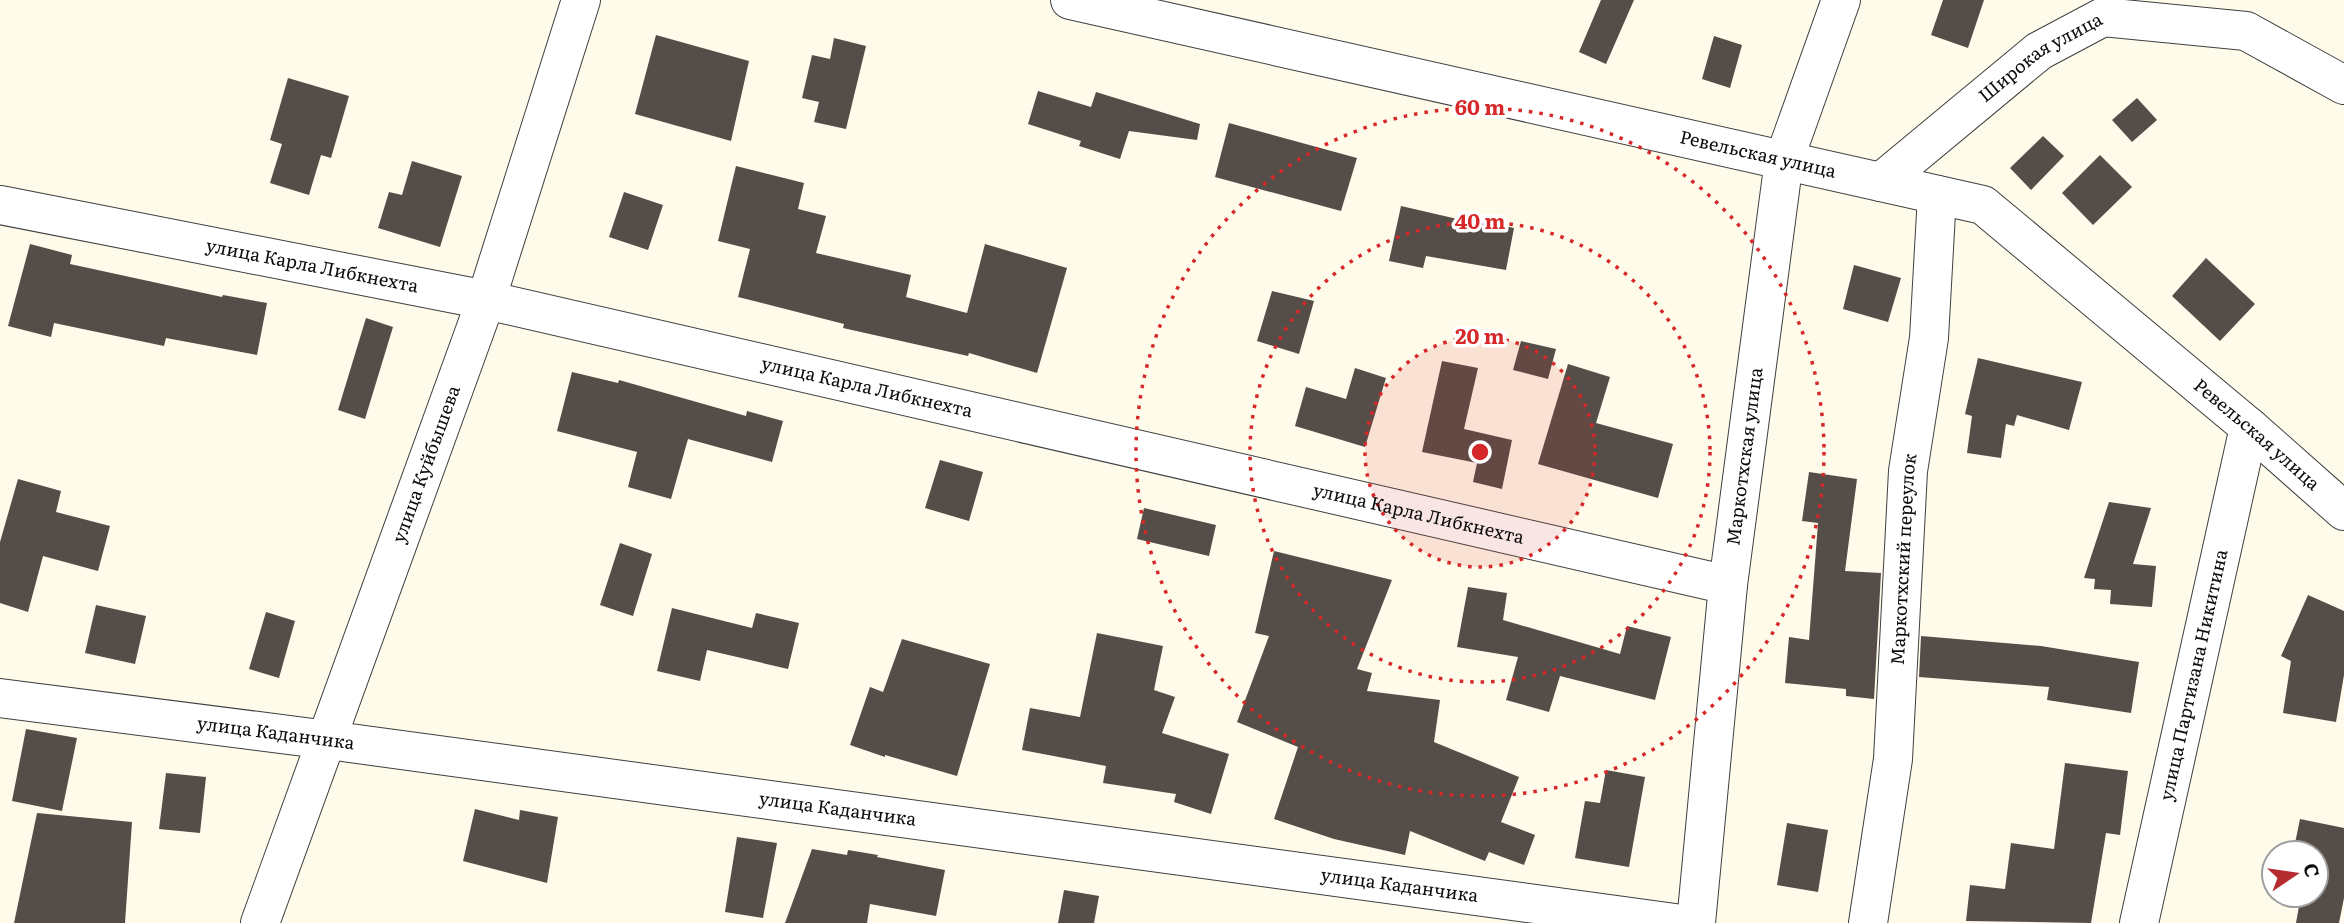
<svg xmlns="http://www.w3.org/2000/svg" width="2344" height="923" font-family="Literata,serif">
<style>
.building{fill:#544d48}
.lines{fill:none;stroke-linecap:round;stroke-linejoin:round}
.minor-casing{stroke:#3f3f3f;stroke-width:40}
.minor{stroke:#fff;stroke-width:38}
.ring{fill:none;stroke:#d62828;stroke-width:3.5;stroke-dasharray:3.5 7}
.labels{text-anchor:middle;stroke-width:7;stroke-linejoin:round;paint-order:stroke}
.street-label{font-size:18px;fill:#0c0c0c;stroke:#fff}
.centre{fill:#d62828;stroke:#fff;stroke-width:3.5}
.ring-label{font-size:21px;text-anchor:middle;font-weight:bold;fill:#d62828;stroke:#fff;stroke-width:7;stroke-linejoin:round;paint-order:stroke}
</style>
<rect width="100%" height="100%" fill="#fefbeb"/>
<path class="building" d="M 1601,0 L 1634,0 L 1606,64 L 1579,52 Z
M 1943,0 L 1984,0 L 1968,48 L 1931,35 Z
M 656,35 L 749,61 L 731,141 L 635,114 Z
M 1714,36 L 1742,45 L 1730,88 L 1702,79 Z
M 834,38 L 866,46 L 846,129 L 814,122 L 819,102 L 802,98 L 812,55 L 830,59 Z
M 288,78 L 349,96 L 331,158 L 321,155 L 309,195 L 270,183 L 282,144 L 270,140 Z
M 1038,91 L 1091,107 L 1096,92 L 1200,124 L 1197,140 L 1129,131 L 1120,159 L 1079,146 L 1081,141 L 1028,124 Z
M 2137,98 L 2157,120 L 2132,142 L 2112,120 Z
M 1229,123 L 1357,158 L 1341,211 L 1215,177 Z
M 2043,136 L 2064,156 L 2031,190 L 2010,168 Z
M 2100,155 L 2132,187 L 2093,225 L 2062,193 Z
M 412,161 L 462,176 L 440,247 L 378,228 L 389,192 L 402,195 Z
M 736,166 L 804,183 L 798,209 L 826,216 L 816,253 L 911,275 L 906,297 L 967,313 L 985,244 L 1067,268 L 1037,373 L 969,353 L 968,356 L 843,328 L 844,324 L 738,297 L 750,249 L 718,241 Z
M 624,192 L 663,205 L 648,250 L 609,237 Z
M 1401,206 L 1479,224 L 1479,221 L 1514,228 L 1506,270 L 1426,256 L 1423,268 L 1389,261 Z
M 30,244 L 72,255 L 70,264 L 222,297 L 223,295 L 267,303 L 257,355 L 166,338 L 164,346 L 54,323 L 51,337 L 8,326 Z
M 2206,258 L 2255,304 L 2220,341 L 2172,296 Z
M 1854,265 L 1901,278 L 1888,322 L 1843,309 Z
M 1272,291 L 1314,301 L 1299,354 L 1257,341 Z
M 366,318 L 393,327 L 365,419 L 338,410 Z
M 1521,341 L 1556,349 L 1548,379 L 1513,370 Z
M 1978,358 L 2082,382 L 2069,430 L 2017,415 L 2014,426 L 2006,424 L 2001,458 L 1967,453 L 1972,416 L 1965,414 Z
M 1442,361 L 1478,368 L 1464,429 L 1512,440 L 1502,489 L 1473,482 L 1477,463 L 1422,452 Z
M 1568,364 L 1610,377 L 1596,423 L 1673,444 L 1658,498 L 1538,464 Z
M 1355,368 L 1386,378 L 1365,447 L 1295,426 L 1306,387 L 1346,399 Z
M 572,372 L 618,383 L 619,380 L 746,416 L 747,411 L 783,421 L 772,462 L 688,439 L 671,499 L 628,487 L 637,452 L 557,431 Z
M 940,460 L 983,472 L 969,521 L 925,508 Z
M 1809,472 L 1857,479 L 1845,571 L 1881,573 L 1874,699 L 1846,696 L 1846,689 L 1785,683 L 1789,637 L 1809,640 L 1818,523 L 1802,521 Z
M 18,479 L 61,491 L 56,512 L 110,526 L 98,571 L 43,556 L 28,612 L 0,603 L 0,542 Z
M 2109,502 L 2151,508 L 2133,564 L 2156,566 L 2152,607 L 2110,604 L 2111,590 L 2094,589 L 2095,579 L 2084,578 Z
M 1144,508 L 1216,525 L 1209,556 L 1137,539 Z
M 620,543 L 652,554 L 633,616 L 600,605 Z
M 1274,551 L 1392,580 L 1357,669 L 1372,673 L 1367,691 L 1440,700 L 1434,742 L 1519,777 L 1501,822 L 1535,835 L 1524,865 L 1489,852 L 1485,861 L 1410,831 L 1405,855 L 1334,839 L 1274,819 L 1298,747 L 1237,722 L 1269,636 L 1255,633 Z
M 1468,587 L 1507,593 L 1503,620 L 1620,654 L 1627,626 L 1671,637 L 1655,700 L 1560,676 L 1549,712 L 1506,700 L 1518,657 L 1457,647 Z
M 2308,595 L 2344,611 L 2344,675 L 2336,722 L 2283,713 L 2291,661 L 2281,656 Z
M 96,605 L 146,616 L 135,664 L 85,653 Z
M 672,608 L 752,628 L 756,613 L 799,623 L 788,669 L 707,650 L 700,681 L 657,671 Z
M 266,612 L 295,621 L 279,678 L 249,669 Z
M 1097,633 L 1163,646 L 1154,690 L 1175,697 L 1162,733 L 1229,754 L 1211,814 L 1174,802 L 1176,794 L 1103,783 L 1106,766 L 1022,750 L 1030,708 L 1080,717 Z
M 1921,636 L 2041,646 L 2139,662 L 2131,713 L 2047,700 L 2049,687 L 1919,677 Z
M 902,639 L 990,664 L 957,776 L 885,755 L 885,757 L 850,745 L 870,687 L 883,692 Z
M 26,729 L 77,738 L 62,811 L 12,801 Z
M 2065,763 L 2128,771 L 2120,835 L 2106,833 L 2091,923 L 1966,921 L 1970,885 L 2005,889 L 2011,843 L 2054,849 Z
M 1606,770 L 1645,777 L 1629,867 L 1575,858 L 1585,801 L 1600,803 Z
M 166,773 L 206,777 L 200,833 L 159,829 Z
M 475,809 L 519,820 L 520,810 L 558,817 L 547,883 L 463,861 Z
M 37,813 L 132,822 L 125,923 L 14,923 Z
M 2300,819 L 2344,828 L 2344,898 L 2339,923 L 2296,923 L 2301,895 L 2316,895 L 2316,853 L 2293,853 Z
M 1787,823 L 1828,830 L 1818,892 L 1777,885 Z
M 737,837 L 777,843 L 763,918 L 725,912 Z
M 812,849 L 847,855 L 848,850 L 878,855 L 877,857 L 945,870 L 936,916 L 870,904 L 867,923 L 785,923 Z
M 1064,890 L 1099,896 L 1094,923 L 1058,923 Z"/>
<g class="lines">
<g class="minor-casing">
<g id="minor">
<path id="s1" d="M 1070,0 L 1983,205 L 2249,427 L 2344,511"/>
<path id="s2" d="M 1881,182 L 2039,51 L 2103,17 L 2246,31 L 2344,85"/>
<path id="s3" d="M 0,205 L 486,300 L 1728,585"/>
<path id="s4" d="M 0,698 L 328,740 L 1675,923"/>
<path id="s5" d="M 260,923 L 486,300 L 581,0"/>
<path id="s6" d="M 1696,923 L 1728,585 L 1784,160 L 1841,0"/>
<path id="s7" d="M 1868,923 L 1893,759 L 1908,471 L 1929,338 L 1937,195"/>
<path id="s8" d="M 2139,923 L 2249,427"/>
</g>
</g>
<use href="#minor" class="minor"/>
</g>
<circle cx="1480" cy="452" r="115" fill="#d62828" fill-opacity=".12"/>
<g class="ring">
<circle cx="1480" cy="452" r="115"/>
<circle cx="1480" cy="452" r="230"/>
<circle cx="1480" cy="452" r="344"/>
</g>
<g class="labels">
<g class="street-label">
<text dy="6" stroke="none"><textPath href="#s2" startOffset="203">Широкая улица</textPath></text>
<text dy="6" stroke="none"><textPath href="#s1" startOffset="705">Ревельская улица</textPath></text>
<text dy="6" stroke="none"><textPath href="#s3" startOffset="318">улица Карла Либкнехта</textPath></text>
<text dy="6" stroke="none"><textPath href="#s3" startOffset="886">улица Карла Либкнехта</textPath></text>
<text dy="6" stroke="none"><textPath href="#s1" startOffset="1293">Ревельская улица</textPath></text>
<text dy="6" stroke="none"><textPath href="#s6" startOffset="469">Маркотхская улица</textPath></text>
<text dy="6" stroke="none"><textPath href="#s5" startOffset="488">улица Куйбышева</textPath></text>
<text dy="6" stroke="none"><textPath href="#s3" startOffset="1452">улица Карла Либкнехта</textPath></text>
<text dy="6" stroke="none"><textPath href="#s7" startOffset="366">Маркотхский переулок</textPath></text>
<text dy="6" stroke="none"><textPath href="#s8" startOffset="254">улица Партизана Никитина</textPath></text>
<text dy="6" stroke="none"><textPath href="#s4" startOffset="278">улица Каданчика</textPath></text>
<text dy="6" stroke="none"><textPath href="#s4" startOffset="845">улица Каданчика</textPath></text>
<text dy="6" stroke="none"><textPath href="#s4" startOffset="1412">улица Каданчика</textPath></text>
</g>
</g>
<circle cx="1480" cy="452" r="10" class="centre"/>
<g class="ring-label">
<text x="1480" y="115">60 m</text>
<text x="1480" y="229">40 m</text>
<text x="1480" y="344">20 m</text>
</g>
<g transform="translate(2295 874) rotate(77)"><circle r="33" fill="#ffffff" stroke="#9e9e9e" stroke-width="2"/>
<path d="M0-5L12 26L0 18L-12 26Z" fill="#b42b30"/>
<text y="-10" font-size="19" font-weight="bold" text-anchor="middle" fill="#0c0c0c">С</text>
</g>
</svg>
